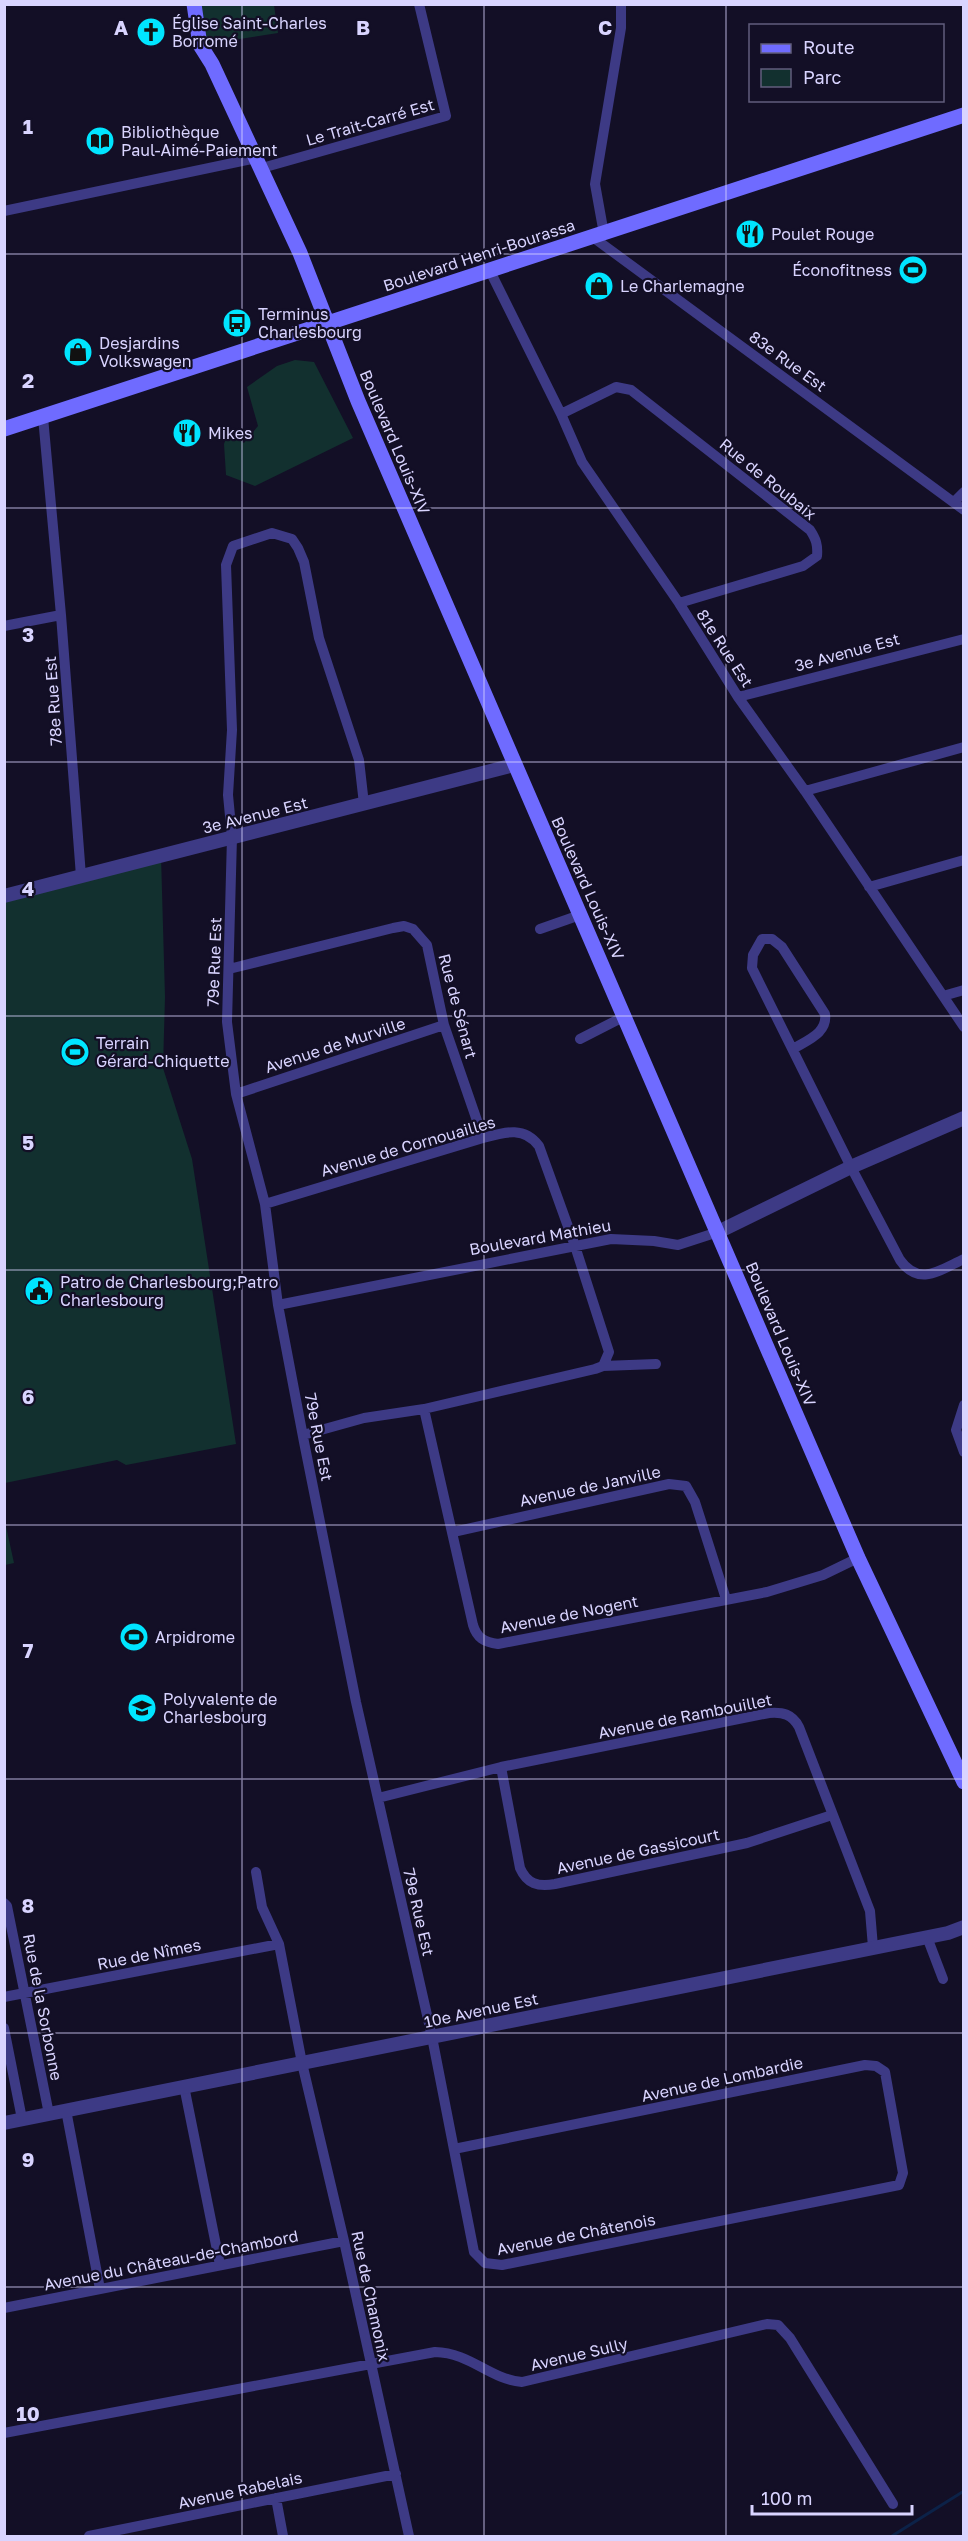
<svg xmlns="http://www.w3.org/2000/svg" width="968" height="2541" font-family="'Golos Text',sans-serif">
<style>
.green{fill:#12302f}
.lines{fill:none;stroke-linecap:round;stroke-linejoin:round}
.stream{stroke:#0c2248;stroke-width:3}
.minor{stroke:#3d3a85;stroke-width:10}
.tertiary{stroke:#3d3a85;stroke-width:14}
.secondary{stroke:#6f6bff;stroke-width:15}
.grid{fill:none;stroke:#d9d4ff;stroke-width:1.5;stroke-opacity:0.55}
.labels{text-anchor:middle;stroke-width:4.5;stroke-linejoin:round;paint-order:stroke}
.poi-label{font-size:16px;fill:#d9d4ff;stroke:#130f26;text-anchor:start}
.street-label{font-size:16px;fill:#d9d4ff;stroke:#130f26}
.grid-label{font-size:20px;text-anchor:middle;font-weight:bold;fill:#d9d4ff;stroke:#130f26;stroke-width:4.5;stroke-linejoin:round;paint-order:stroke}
</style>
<rect width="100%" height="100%" fill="#130f26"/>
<path class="green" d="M 194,5 L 274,5 L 278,33 L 200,45 Z
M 295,360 L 314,362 L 353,438 L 255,486 L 226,475 L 224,444 L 228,433 L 244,443 L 258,426 L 247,387 L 277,366 Z
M 161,856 L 165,997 L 163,1068 L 192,1159 L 236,1444 L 126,1465 L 117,1460 L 5,1483 L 5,896 Z
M 4,1517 L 14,1563 L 5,1565 L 4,1565 Z"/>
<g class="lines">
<path class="stream" d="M 892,2536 L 964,2491"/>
<path class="minor" d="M 262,168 L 446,116 L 419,4
M 4,211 L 257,158
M 604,234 L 595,184 L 621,28 L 621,4
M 594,238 L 964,510
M 489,269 L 561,414 L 582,462 L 679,603 L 738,697 L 805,791 L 964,1027
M 561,414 L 616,387 L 631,390 L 810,530 C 816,539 818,545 817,556 L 803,566 L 679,603
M 43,417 L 61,615 L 81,876
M 954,502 L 964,492
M 4,626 L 61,615
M 738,697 L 964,639
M 805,791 L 964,747
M 364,804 L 359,760 L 319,638 L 304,562 L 298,548 L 292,539 L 272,533 L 233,546 L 226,565 L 232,730 L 228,795 L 232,837 L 227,1022 L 236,1094 L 265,1204 L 278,1305 L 304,1442 L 356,1702 L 432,2037 L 474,2252 L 485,2263 L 502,2265 L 899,2185 L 903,2173 L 885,2072 L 876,2066 L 865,2065 L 454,2149
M 869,887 L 964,860
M 540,929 L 580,915
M 229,969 L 393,928 L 404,926 L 413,929 L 427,945 L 444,1025 L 483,1138
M 943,996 L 964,990
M 580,1039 L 625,1016
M 793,1049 C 807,1040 828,1033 825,1014 L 782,947 L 772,939 L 762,939 L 753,955 L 752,968 L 851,1167 L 900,1260 C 919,1287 940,1270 964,1259
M 236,1094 L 444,1025
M 265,1204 L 483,1138 C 505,1132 524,1126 539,1146 L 575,1246 L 609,1352 L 603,1366 L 595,1369 L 424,1409 L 364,1418 L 303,1435
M 278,1305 L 611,1239 L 654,1241 L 678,1245 L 718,1232
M 603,1366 L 656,1364
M 964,1405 L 956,1430 L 964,1452
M 424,1409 L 473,1625 C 477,1638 484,1642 498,1644 L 767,1592 L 823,1575 L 858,1558
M 453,1532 L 669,1484 L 686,1486 L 695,1502 L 726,1599
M 501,1767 L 520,1868 C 527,1884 538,1887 555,1884 L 747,1843 L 832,1815
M 378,1798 L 501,1767 L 769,1713 C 783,1712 792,1714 799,1727 L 870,1911 L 873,1947
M 256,1872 L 262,1907 L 279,1944 L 302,2063 L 344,2241 L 409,2536
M 4,1903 L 7,1906 L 49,2114
M 927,1937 L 943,1979
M 4,1997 L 279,1944
M 4,2028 L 22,2119
M 184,2086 L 220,2265
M 66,2110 L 100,2289
M 4,2308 L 344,2241
M 4,2433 L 435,2352 C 471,2353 489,2379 522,2382 L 767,2324 L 778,2325 L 790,2338 L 893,2504
M 276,2498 L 283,2536
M 89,2536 L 396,2474"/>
<path class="tertiary" d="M 4,896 L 514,765
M 718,1232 L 851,1167 L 964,1118
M 4,2123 L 948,1933 L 964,1927"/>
<path class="secondary" d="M 194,4 L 200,45 L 212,64 L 300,253 L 358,401 L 858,1558 L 964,1782
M 4,429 L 964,115"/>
</g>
<path class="grid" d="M 242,4 L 242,2536M 484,4 L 484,2536M 726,4 L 726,2536M 4,254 L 964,254M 4,508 L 964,508M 4,762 L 964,762M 4,1016 L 964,1016M 4,1270 L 964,1270M 4,1525 L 964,1525M 4,1779 L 964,1779M 4,2033 L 964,2033M 4,2287 L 964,2287"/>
<defs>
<g id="church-disc" transform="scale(1.5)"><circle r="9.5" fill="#00e5ff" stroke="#130f26"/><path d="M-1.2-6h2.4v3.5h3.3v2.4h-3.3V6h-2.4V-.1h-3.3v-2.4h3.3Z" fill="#111"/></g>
<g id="library-disc" transform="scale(1.5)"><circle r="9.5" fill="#00e5ff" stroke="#130f26"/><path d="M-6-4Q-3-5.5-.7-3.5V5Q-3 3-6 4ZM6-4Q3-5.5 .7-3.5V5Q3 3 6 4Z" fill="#111"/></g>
<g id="restaurant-disc" transform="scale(1.5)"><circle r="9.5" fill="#00e5ff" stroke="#130f26"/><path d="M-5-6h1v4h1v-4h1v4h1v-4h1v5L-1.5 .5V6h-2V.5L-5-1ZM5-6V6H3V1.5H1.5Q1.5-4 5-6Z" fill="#111"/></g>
<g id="stadium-disc" transform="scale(1.5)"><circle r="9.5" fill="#00e5ff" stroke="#130f26"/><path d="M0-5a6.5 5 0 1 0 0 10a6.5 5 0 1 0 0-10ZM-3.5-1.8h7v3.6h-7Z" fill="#111"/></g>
<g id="shop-disc" transform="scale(1.5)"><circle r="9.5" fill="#00e5ff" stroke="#130f26"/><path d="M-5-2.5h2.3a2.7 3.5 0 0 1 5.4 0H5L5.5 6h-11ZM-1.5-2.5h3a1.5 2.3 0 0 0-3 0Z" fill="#111"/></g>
<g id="bus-disc" transform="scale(1.5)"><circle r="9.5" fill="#00e5ff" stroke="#130f26"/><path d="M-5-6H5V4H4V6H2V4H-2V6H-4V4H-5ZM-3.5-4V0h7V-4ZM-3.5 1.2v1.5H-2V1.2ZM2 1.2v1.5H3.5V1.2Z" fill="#111"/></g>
<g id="civic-disc" transform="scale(1.5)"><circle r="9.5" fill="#00e5ff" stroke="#130f26"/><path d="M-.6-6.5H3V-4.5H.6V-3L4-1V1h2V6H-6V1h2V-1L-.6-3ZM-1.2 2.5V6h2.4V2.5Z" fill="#111"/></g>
<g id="school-disc" transform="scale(1.5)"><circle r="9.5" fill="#00e5ff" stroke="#130f26"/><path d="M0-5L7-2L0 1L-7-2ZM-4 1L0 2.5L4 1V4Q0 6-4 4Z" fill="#111"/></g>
</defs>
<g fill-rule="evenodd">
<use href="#church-disc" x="151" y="32"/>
<use href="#library-disc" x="100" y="141"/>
<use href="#restaurant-disc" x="750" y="234"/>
<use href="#stadium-disc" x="913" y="270"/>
<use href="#shop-disc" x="599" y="286"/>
<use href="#bus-disc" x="237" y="323"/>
<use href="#shop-disc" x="78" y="352"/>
<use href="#restaurant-disc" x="187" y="433"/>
<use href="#stadium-disc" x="75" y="1052"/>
<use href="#civic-disc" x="39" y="1291"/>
<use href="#stadium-disc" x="134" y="1637"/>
<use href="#school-disc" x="142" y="1708"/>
</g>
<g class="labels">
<g class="poi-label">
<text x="172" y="29">Église Saint-Charles<tspan x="172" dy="18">Borromé</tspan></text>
<text x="121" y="138">Bibliothèque<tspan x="121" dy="18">Paul-Aimé-Paiement</tspan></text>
<text x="771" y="240">Poulet Rouge</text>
<text x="892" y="276" text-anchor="end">Éconofitness</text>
<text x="620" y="292">Le Charlemagne</text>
<text x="258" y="320">Terminus<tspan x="258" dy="18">Charlesbourg</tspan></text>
<text x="99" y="349">Desjardins<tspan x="99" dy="18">Volkswagen</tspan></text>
<text x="208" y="439">Mikes</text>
<text x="96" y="1049">Terrain<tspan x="96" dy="18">Gérard-Chiquette</tspan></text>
<text x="60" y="1288">Patro de Charlesbourg;Patro<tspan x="60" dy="18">Charlesbourg</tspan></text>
<text x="155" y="1643">Arpidrome</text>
<text x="163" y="1705">Polyvalente de<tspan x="163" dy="18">Charlesbourg</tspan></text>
</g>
<g class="street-label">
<text transform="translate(370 122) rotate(-16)" y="6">Le Trait-Carré Est</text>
<text transform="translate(479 255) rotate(-18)" y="6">Boulevard Henri-Bourassa</text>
<text transform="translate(788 361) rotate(36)" y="6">83e Rue Est</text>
<text transform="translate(395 442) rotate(67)" y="6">Boulevard Louis-XIV</text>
<text transform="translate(768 479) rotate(39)" y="6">Rue de Roubaix</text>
<text transform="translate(725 648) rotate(57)" y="6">81e Rue Est</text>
<text transform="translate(847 652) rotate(-15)" y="6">3e Avenue Est</text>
<text transform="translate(53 701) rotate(-94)" y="6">78e Rue Est</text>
<text transform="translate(255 815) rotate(-14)" y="6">3e Avenue Est</text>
<text transform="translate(588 888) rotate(66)" y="6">Boulevard Louis-XIV</text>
<text transform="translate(214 962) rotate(-88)" y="6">79e Rue Est</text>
<text transform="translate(458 1006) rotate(75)" y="6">Rue de Sénart</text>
<text transform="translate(335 1045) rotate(-18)" y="6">Avenue de Murville</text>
<text transform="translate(408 1146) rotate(-16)" y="6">Avenue de Cornouailles</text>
<text transform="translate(540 1237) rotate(-10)" y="6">Boulevard Mathieu</text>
<text transform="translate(781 1334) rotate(67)" y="6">Boulevard Louis-XIV</text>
<text transform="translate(319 1437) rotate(79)" y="6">79e Rue Est</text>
<text transform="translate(590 1486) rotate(-12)" y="6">Avenue de Janville</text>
<text transform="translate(569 1614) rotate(-11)" y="6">Avenue de Nogent</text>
<text transform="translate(685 1716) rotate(-11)" y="6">Avenue de Rambouillet</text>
<text transform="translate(638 1851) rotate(-12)" y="6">Avenue de Gassicourt</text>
<text transform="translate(419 1912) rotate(77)" y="6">79e Rue Est</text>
<text transform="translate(149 1954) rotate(-11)" y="6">Rue de Nîmes</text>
<text transform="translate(43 2007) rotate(79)" y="6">Rue de la Sorbonne</text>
<text transform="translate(481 2010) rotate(-12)" y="6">10e Avenue Est</text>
<text transform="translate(722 2079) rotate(-12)" y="6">Avenue de Lombardie</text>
<text transform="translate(576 2234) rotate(-11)" y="6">Avenue de Châtenois</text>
<text transform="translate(171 2260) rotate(-11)" y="6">Avenue du Château-de-Chambord</text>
<text transform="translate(371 2296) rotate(78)" y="6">Rue de Chamonix</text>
<text transform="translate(579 2354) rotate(-13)" y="6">Avenue Sully</text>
<text transform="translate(240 2490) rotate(-12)" y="6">Avenue Rabelais</text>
</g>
</g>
<g class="grid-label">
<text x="121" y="35">A</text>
<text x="363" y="35">B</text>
<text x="605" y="35">C</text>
<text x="28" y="134">1</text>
<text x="28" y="388">2</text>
<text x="28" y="642">3</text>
<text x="28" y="896">4</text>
<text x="28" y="1150">5</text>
<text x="28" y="1404">6</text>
<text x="28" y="1658">7</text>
<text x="28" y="1913">8</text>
<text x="28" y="2167">9</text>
<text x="28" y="2421">10</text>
</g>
<rect width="968" height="2541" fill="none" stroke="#d9d4ff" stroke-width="12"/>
<rect x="749" y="24" width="195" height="78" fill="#130f26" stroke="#625e7d" stroke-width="1.5"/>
<rect x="761" y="44" width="30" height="9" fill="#6f6bff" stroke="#625e7d" stroke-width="1.5"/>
<text x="803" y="54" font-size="18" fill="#d9d4ff">Route</text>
<rect x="761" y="69" width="30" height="18" fill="#12302f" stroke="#625e7d" stroke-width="1.5"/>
<text x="803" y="84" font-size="18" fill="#d9d4ff">Parc</text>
<path d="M752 2505v9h160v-9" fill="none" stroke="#d9d4ff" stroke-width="3"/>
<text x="761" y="2505" font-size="18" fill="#d9d4ff" stroke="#130f26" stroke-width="4.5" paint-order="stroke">100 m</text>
</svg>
